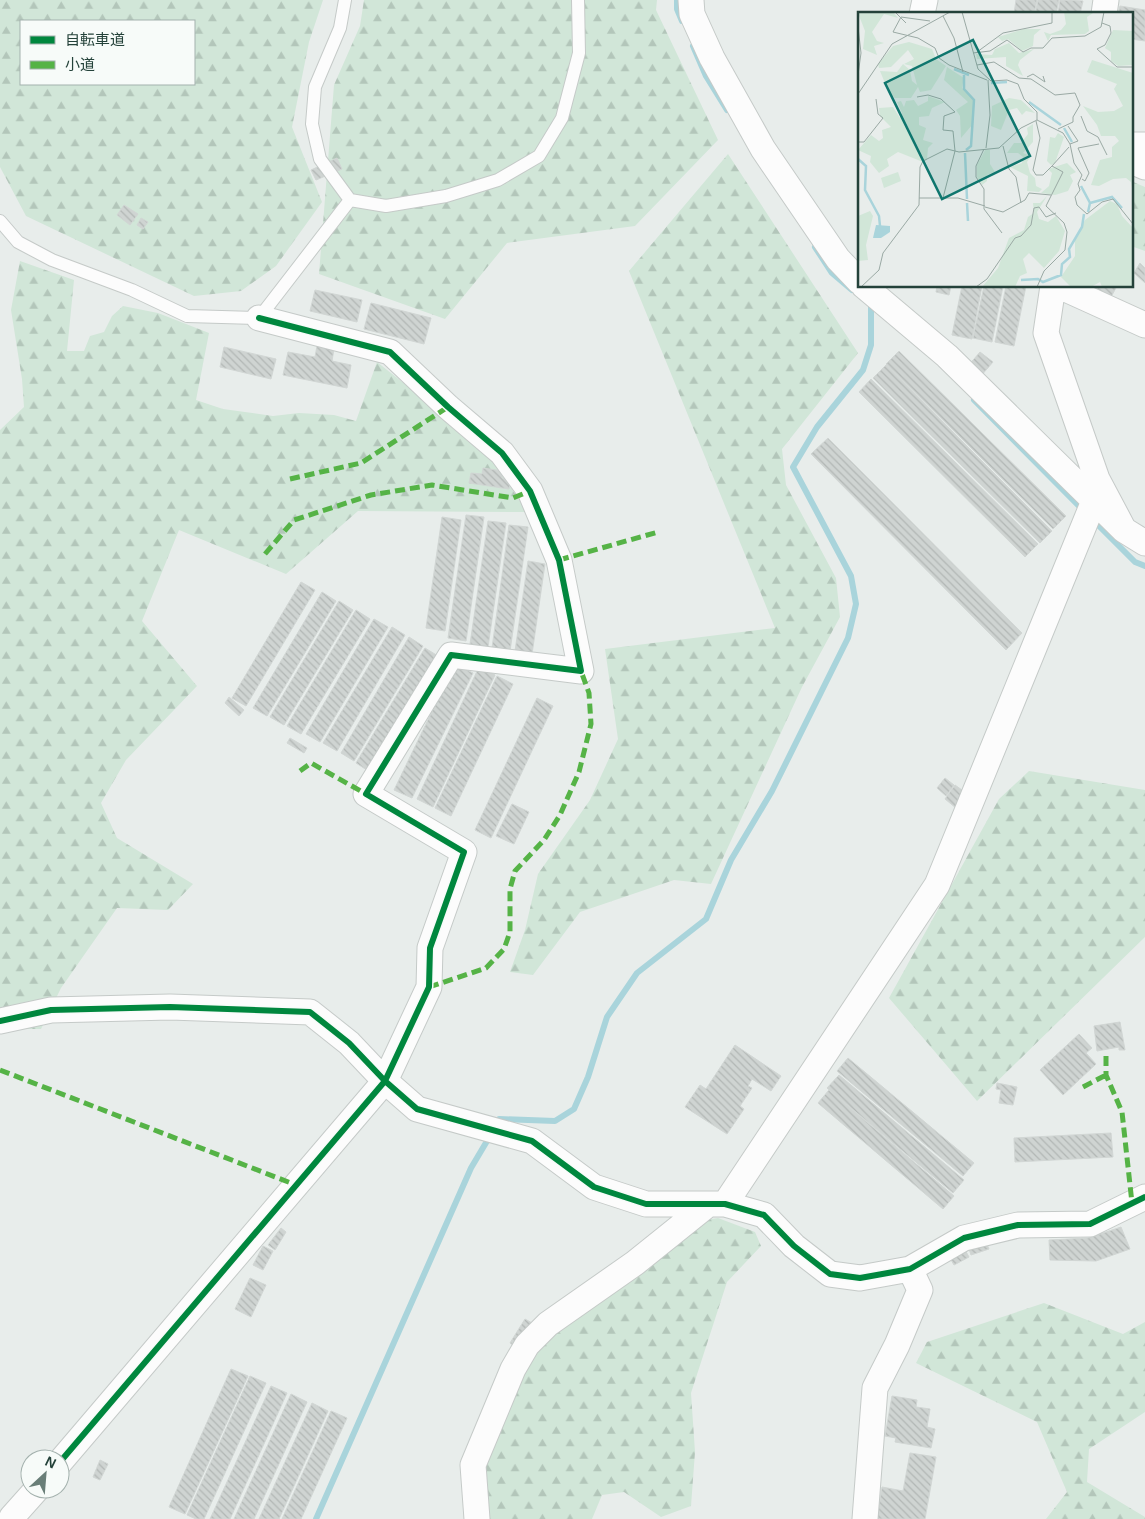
<svg xmlns="http://www.w3.org/2000/svg" width="1145" height="1519" font-family="Arial,'Noto Sans JP',sans-serif">
<style>
.forest{fill:url(#forest-firs);fill-rule:evenodd}
.lines{fill:none;stroke-linecap:round;stroke-linejoin:round}
.stream{stroke:#a9d4db;stroke-width:6}
.building{fill:url(#building-back-hatch);stroke:#d1d6d4}
.lane-casing{stroke:#c5cac8;stroke-width:14}
.street-casing{stroke:#c5cac8;stroke-width:27}
.lane{stroke:#fcfcfc;stroke-width:12}
.street{stroke:#fcfcfc;stroke-width:25}
.quiet{stroke:#55b346;stroke-width:5;stroke-dasharray:10 5;stroke-linecap:butt}
.cycleway-casing{stroke:#f7fbf9;stroke-width:9}
.cycleway{stroke:#00873e;stroke-width:6}
.inset-river{fill:none;stroke:#a9d4db;stroke-width:2.5}
.inset-road{fill:none;stroke:#9aa9a4;stroke-width:1}
.view{fill:#0f766e;fill-opacity:0.15;stroke:#0f766e;stroke-width:2.5}
.inset-edge{fill:none;stroke:#24423a;stroke-width:2.5}
</style>
<defs>
<pattern id="forest-firs" width="22" height="20" patternUnits="userSpaceOnUse" patternTransform="scale(1.25)"><rect width="22" height="20" fill="#d1e6d8"/><path d="M5 1l3.5 6h-7zM16 11l3.5 6h-7z" fill="#b3c6ba"/></pattern>
<pattern id="building-back-hatch" width="6" height="6" patternUnits="userSpaceOnUse" patternTransform="scale(1.25)"><rect width="6" height="6" fill="#cfd4d2"/><path d="M-1 5l2 2M0 0l6 6M5-1l2 2" fill="none" stroke="#b2b7b5"/></pattern>
</defs>
<rect width="100%" height="100%" fill="#e8edeb"/>
<path class="forest" d="M 0,0 L 323,0 L 309,42 L 292,127 L 322,202 L 276,266 L 241,291 L 194,296 L 26,216 L 0,167 ZM 21,21 L 194,21 L 194,84 L 21,84 Z
M 364,0 L 657,0 L 656,10 L 718,140 L 635,226 L 507,243 L 445,319 L 319,274 L 334,85 L 360,26 Z
M 728,154 L 858,353 L 782,449 L 786,485 L 836,578 L 840,617 L 802,687 L 711,884 L 674,880 L 580,912 L 533,975 L 510,972 L 525,930 L 538,874 L 590,800 L 618,739 L 605,649 L 775,628 L 629,271 Z
M 1131,181 L 1145,187 L 1145,251 L 1131,246 Z
M 20,261 L 74,280 L 67,351 L 84,351 L 90,336 L 104,332 L 112,316 L 123,306 L 158,313 L 209,333 L 196,400 L 223,409 L 273,416 L 299,413 L 334,415 L 356,421 L 377,362 L 430,404 L 490,456 L 527,512 L 358,511 L 286,574 L 179,530 L 142,621 L 197,686 L 126,760 L 101,803 L 117,838 L 193,884 L 168,910 L 117,908 L 61,988 L 41,1029 L 0,1029 L 0,430 L 24,407 L 22,379 L 11,310 Z
M 1029,771 L 1145,790 L 1145,937 L 977,1101 L 889,998 L 999,799 Z
M 718,1218 L 755,1232 L 761,1246 L 727,1282 L 691,1393 L 695,1452 L 691,1506 L 661,1517 L 624,1492 L 602,1495 L 592,1519 L 489,1519 L 483,1463 L 528,1360 L 544,1341 L 700,1221 Z
M 1044,1303 L 1123,1334 L 1145,1322 L 1145,1412 L 1089,1449 L 1087,1482 L 1145,1517 L 1145,1519 L 1046,1519 L 1067,1492 L 1037,1422 L 916,1363 L 927,1342 Z"/>
<g class="lines">
<path class="stream" d="M 677,0 L 677,9 L 682,21
M 693,46 L 706,76 L 727,110
M 815,247 L 832,273 L 852,290
M 974,400 L 1083,510
M 1092,519 L 1135,562 L 1145,566
M 496,1125 L 499,1119 L 555,1121 L 574,1109 L 588,1077 L 607,1017 L 637,973 L 706,919 L 731,860 L 772,791 L 848,638 L 856,604 L 851,576 L 793,467 L 817,427 L 863,370 L 871,345 L 871,307
M 316,1519 L 471,1168 L 490,1136"/>
</g>
<path class="building" d="M 1016,0 L 1037,0 L 1034,14 L 1014,14 Z
M 1038,0 L 1059,0 L 1056,14 L 1035,14 Z
M 1060,0 L 1083,1 L 1080,14 L 1058,14 Z
M 1120,6 L 1145,10 L 1145,41 L 1131,39 L 1131,14 L 1118,14 Z
M 337,158 L 342,169 L 316,180 L 311,170 Z
M 124,205 L 138,214 L 130,225 L 117,215 Z
M 141,218 L 148,222 L 143,229 L 137,225 Z
M 1140,263 L 1145,268 L 1145,283 L 1134,273 Z
M 937,286 L 951,286 L 949,295 L 936,292 Z
M 962,286 L 982,286 L 972,339 L 952,335 Z
M 984,286 L 1003,286 L 992,342 L 973,338 Z
M 1006,286 L 1026,286 L 1014,346 L 995,342 Z
M 1092,286 L 1117,286 L 1111,297 Z
M 315,290 L 362,300 L 357,322 L 310,311 Z
M 371,303 L 431,318 L 424,344 L 364,329 Z
M 317,346 L 334,349 L 332,361 L 351,365 L 347,388 L 283,375 L 288,352 L 315,357 Z
M 224,347 L 276,359 L 271,379 L 220,367 Z
M 899,351 L 1066,516 L 1053,529 L 886,364 Z
M 980,352 L 993,362 L 980,377 L 968,366 Z
M 886,365 L 1052,531 L 1040,543 L 873,378 Z
M 871,379 L 1038,544 L 1025,557 L 859,392 Z
M 828,438 L 1022,633 L 1006,650 L 811,454 Z
M 483,468 L 503,471 L 502,478 L 511,479 L 509,489 L 469,483 L 471,473 L 482,474 Z
M 466,515 L 484,517 L 466,641 L 448,638 Z
M 442,517 L 461,520 L 445,631 L 426,628 Z
M 488,521 L 506,523 L 488,647 L 470,644 Z
M 509,525 L 528,527 L 510,651 L 492,648 Z
M 528,561 L 545,564 L 532,654 L 515,651 Z
M 301,582 L 315,590 L 246,706 L 232,698 Z
M 322,592 L 336,601 L 267,716 L 253,708 Z
M 339,601 L 353,610 L 284,725 L 270,717 Z
M 356,610 L 370,619 L 301,734 L 287,726 Z
M 374,619 L 388,627 L 320,742 L 306,734 Z
M 392,627 L 405,635 L 337,751 L 323,743 Z
M 409,637 L 423,646 L 354,761 L 341,753 Z
M 425,648 L 438,656 L 370,772 L 356,763 Z
M 455,664 L 473,673 L 412,798 L 394,790 Z
M 479,667 L 495,675 L 433,807 L 417,799 Z
M 497,676 L 513,684 L 451,816 L 435,808 Z
M 229,697 L 244,710 L 239,716 L 225,703 Z
M 537,698 L 553,706 L 491,838 L 475,830 Z
M 290,738 L 307,748 L 304,753 L 287,743 Z
M 945,778 L 954,785 L 946,796 L 937,788 Z
M 955,785 L 966,793 L 956,808 L 945,799 Z
M 512,804 L 529,812 L 514,844 L 496,836 Z
M 1120,1022 L 1125,1050 L 1119,1050 L 1119,1047 L 1097,1051 L 1094,1026 Z
M 1079,1034 L 1092,1048 L 1086,1053 L 1096,1064 L 1063,1095 L 1040,1070 Z
M 735,1045 L 781,1076 L 771,1091 L 752,1079 L 748,1086 L 752,1088 L 740,1106 L 744,1109 L 727,1134 L 685,1107 L 700,1085 L 706,1089 Z
M 848,1058 L 974,1163 L 963,1176 L 837,1071 Z
M 839,1075 L 964,1180 L 953,1193 L 827,1088 Z
M 997,1083 L 1017,1087 L 1013,1105 L 999,1103 L 1001,1090 L 996,1089 Z
M 829,1090 L 954,1196 L 943,1209 L 818,1103 Z
M 1111,1133 L 1113,1157 L 1015,1162 L 1014,1138 Z
M 1121,1227 L 1130,1249 L 1096,1261 L 1050,1260 L 1049,1240 L 1088,1238 Z
M 281,1228 L 286,1232 L 275,1250 L 268,1245 Z
M 985,1240 L 989,1249 L 971,1255 L 968,1246 Z
M 263,1246 L 273,1251 L 263,1270 L 253,1265 Z
M 965,1250 L 969,1257 L 954,1265 L 950,1258 Z
M 250,1278 L 266,1285 L 251,1317 L 235,1309 Z
M 525,1319 L 532,1323 L 517,1348 L 510,1343 Z
M 231,1369 L 248,1376 L 185,1514 L 169,1507 Z
M 250,1376 L 266,1383 L 204,1519 L 196,1519 L 187,1515 Z
M 271,1386 L 287,1393 L 230,1519 L 210,1519 Z
M 291,1394 L 307,1402 L 254,1519 L 234,1519 Z
M 892,1396 L 917,1400 L 916,1407 L 930,1409 L 927,1427 L 935,1429 L 931,1448 L 895,1442 L 896,1438 L 885,1436 Z
M 312,1403 L 328,1411 L 279,1519 L 259,1519 Z
M 331,1411 L 347,1418 L 301,1519 L 282,1519 Z
M 910,1453 L 936,1457 L 925,1519 L 877,1519 L 882,1487 L 903,1491 Z
M 100,1460 L 108,1464 L 100,1480 L 93,1477 Z"/>
<g class="lines">
<g class="lane-casing">
<path id="lane" d="M 345,0 L 340,28 L 315,87 L 312,124 L 320,159 L 350,200 L 386,206 L 446,196 L 498,180 L 539,156 L 562,118 L 579,53 L 578,0
M 0,221 L 18,242 L 52,260 L 132,290 L 187,316 L 259,318 L 350,200"/>
</g>
<g class="street-casing">
<path id="street" d="M 691,0 L 692,14 L 712,58 L 763,149 L 838,259 L 859,281
M 922,14 L 925,0
M 1104,14 L 1106,0
M 1131,145 L 1145,145
M 1131,161 L 1145,167
M 864,286 L 947,356 L 1124,530
M 1053,286 L 1046,333 L 1097,479 L 1124,530 L 1145,543
M 1059,286 L 1145,325
M 0,1021 L 51,1010 L 170,1007 L 310,1012 L 349,1043 L 385,1081 L 417,1109 L 532,1141 L 594,1187 L 646,1204 L 725,1204 L 764,1215 L 794,1246 L 830,1274 L 860,1278 L 910,1269 L 964,1238 L 1018,1225 L 1090,1224 L 1145,1197
M 725,1204 L 937,885 L 1094,501
M 60,1462 L 385,1081 L 429,987 L 430,948 L 464,852 L 366,794 L 451,655 L 581,671 L 559,560 L 530,491 L 502,453 L 448,407 L 390,352 L 259,318
M 12,1517 L 37,1489
M 477,1519 L 473,1465 L 513,1369 L 527,1345 L 548,1324 L 635,1263 L 706,1206
M 865,1519 L 875,1388 L 897,1345 L 920,1290 L 910,1269"/>
</g>
<use href="#lane" class="lane"/>
<use href="#street" class="street"/>
<path class="quiet" d="M 290,479 L 361,463 L 448,407
M 265,554 L 294,520 L 371,495 L 432,485 L 513,498 L 530,491
M 559,560 L 658,532
M 300,771 L 311,763 L 366,794
M 429,987 L 486,968 L 504,949 L 510,932 L 510,889 L 515,871 L 544,840 L 560,815 L 579,772 L 591,724 L 589,693 L 581,671
M 1106,1056 L 1106,1075 L 1122,1112 L 1132,1203
M 0,1070 L 296,1185
M 1083,1087 L 1106,1075"/>
<g class="cycleway-casing">
<path id="cycleway" d="M 0,1021 L 51,1010 L 170,1007 L 310,1012 L 349,1043 L 385,1081 L 417,1109 L 532,1141 L 594,1187 L 646,1204 L 725,1204 L 764,1215 L 794,1246 L 830,1274 L 860,1278 L 910,1269 L 964,1238 L 1018,1225 L 1090,1224 L 1145,1197
M 60,1462 L 385,1081 L 429,987 L 430,948 L 464,852 L 366,794 L 451,655 L 581,671 L 559,560 L 530,491 L 502,453 L 448,407 L 390,352 L 259,318"/>
</g>
<use href="#cycleway" class="cycleway"/>
</g>
<g transform="translate(858 12)">
<rect width="275" height="275" fill="#e8edeb"/>
<path d="M 35,0 L 40,6 L 26,2 L 14,20 L 19,29 L 26,31 L 16,34 L 19,43 L 5,37 L 7,19 L 0,1 ZM 206,0 L 235,1 L 229,5 L 231,19 L 227,22 L 193,23 L 190,29 L 186,20 L 192,22 L 203,18 L 208,12 ZM 166,17 L 183,17 L 176,23 L 175,34 L 164,39 L 150,27 L 144,29 L 140,25 ZM 255,18 L 275,19 L 275,53 L 260,54 L 253,49 L 253,40 L 247,36 ZM 51,30 L 74,37 L 78,47 L 88,54 L 73,78 L 62,80 L 60,75 L 53,86 L 37,86 L 31,81 L 22,59 L 39,60 L 45,52 L 52,58 L 54,69 L 59,73 L 54,54 L 46,52 L 56,47 L 50,38 L 33,55 L 21,56 L 20,52 L 35,34 ZM 151,31 L 161,41 L 176,37 L 162,48 L 160,53 L 165,64 L 148,54 L 148,45 L 119,47 L 118,42 L 134,43 L 137,37 ZM 234,48 L 275,61 L 275,182 L 273,170 L 268,166 L 255,167 L 241,174 L 233,173 L 242,148 L 254,145 L 254,135 L 261,129 L 257,124 L 243,124 L 239,113 L 225,94 L 240,100 L 256,99 L 265,94 L 256,77 L 259,72 L 229,60 ZM 89,55 L 106,66 L 104,76 L 115,86 L 115,112 L 103,126 L 102,104 L 98,98 L 110,90 L 86,68 ZM 70,84 L 87,90 L 74,96 L 71,104 L 61,105 L 61,113 L 68,116 L 65,128 L 75,131 L 70,136 L 69,148 L 65,150 L 40,140 L 29,147 L 31,154 L 21,161 L 12,150 L 13,144 L 0,138 L 13,123 L 21,129 L 25,126 L 24,118 L 33,115 L 22,104 L 21,96 L 35,95 L 42,106 L 44,101 L 39,90 L 43,89 L 46,95 L 48,89 L 56,88 L 60,94 L 70,89 ZM 151,86 L 163,88 L 177,101 L 168,99 L 164,103 L 159,96 L 151,98 L 143,118 L 133,114 L 134,94 ZM 175,112 L 175,130 L 165,141 L 173,144 L 169,150 L 172,161 L 177,166 L 178,174 L 184,177 L 181,180 L 169,179 L 170,164 L 152,155 L 164,151 L 165,145 L 160,141 L 149,141 L 156,131 L 163,131 L 170,122 L 169,116 ZM 200,121 L 206,125 L 197,151 L 193,153 L 189,149 L 192,125 L 197,126 ZM 127,138 L 132,138 L 132,152 L 137,160 L 129,163 L 129,169 L 124,173 L 119,165 L 119,153 ZM 209,151 L 218,160 L 212,163 L 215,169 L 210,179 L 197,183 L 183,181 L 191,174 L 194,161 L 190,157 ZM 189,184 L 179,200 L 181,207 L 190,210 L 198,204 L 207,219 L 201,239 L 186,256 L 171,241 L 165,247 L 169,261 L 162,264 L 157,275 L 124,275 L 140,256 L 151,226 L 166,218 L 170,205 L 176,201 L 175,191 L 182,191 ZM 252,189 L 259,192 L 264,204 L 275,216 L 275,275 L 244,275 L 242,270 L 233,275 L 213,275 L 203,265 L 217,244 L 217,227 L 227,208 ZM 12,199 L 15,204 L 8,233 L 10,248 L 0,249 L 0,204 Z" fill="#d1e6d8"/>
<path d="M 40,160 L 43,169 L 26,176 L 23,166 Z" fill="#d1e6d8"/>
<path d="M 18,213 L 32,214 L 32,220 L 23,226 L 15,226 Z" fill="#a9d4db"/>
<path class="inset-river" d="M 96,57 L 111,63M 106,63 L 106,77 L 116,88 L 113,134 L 108,138M 133,71 L 149,70M 171,90 L 203,113M 206,116 L 214,130M 107,141 L 109,187M 0,147 L 8,154 L 7,178 L 21,204 L 22,214M 223,174 L 232,191 L 230,200M 109,191 L 110,209M 232,191 L 254,185 L 264,196M 163,268 L 180,267 L 185,270 L 203,263 L 204,252 L 212,245 L 211,237 L 224,215 L 226,202"/>
<path class="inset-road" d="M 37,0 L 48,11M 104,0 L 120,57 L 133,69 L 149,68 L 160,72 L 166,87 L 179,100 L 179,108M 85,4 L 96,26 L 105,60M 43,5 L 35,20 L 60,26 L 77,36 L 81,46 L 91,53 L 129,68M 43,5 L 72,9M 244,11 L 252,14 L 253,21 L 247,33 L 239,37 L 259,55 L 275,55M 0,15 L 3,41 L 0,63M 119,40 L 145,21 L 194,11 L 194,0M 115,41 L 132,39 L 149,28 L 165,40 L 173,36 L 185,36 L 194,26 L 227,24 L 243,15 L 246,0M 119,53 L 136,50 L 161,66M 169,65 L 175,62 L 187,70 L 185,64M 161,66 L 173,67 L 197,83 L 217,81 L 222,93 L 215,105 L 215,110 L 200,117M 0,82 L 34,32 L 92,0M 59,85 L 70,83 L 83,87 L 97,100 L 86,104 L 85,118 L 95,119 L 97,139 L 85,186M 223,104 L 229,119 L 240,125 L 249,143M 179,108 L 205,121 L 212,132 L 216,151 L 224,163 L 220,172 L 222,178 L 217,185 L 219,193 L 229,202 L 244,190 L 255,187 L 275,212M 178,109 L 182,126 L 175,158 L 178,163 L 185,163 L 194,154 L 205,160 L 188,194 L 206,211 L 209,220 L 207,238 L 186,259 L 179,275M 210,114 L 220,129 L 212,132M 0,130 L 6,130 L 25,106 L 20,102 L 18,87M 145,134 L 151,157 L 158,165 L 163,191M 128,136 L 132,103 L 130,68M 126,137 L 118,154 L 118,165 L 126,177 L 126,197 L 144,221M 194,154 L 211,135M 224,167 L 227,169 L 231,161 L 220,136 L 241,132M 61,186 L 100,186 L 127,194M 127,195 L 145,200 L 167,188 L 171,181 L 193,183M 3,275 L 21,258 L 25,241 L 61,193 L 62,155 L 65,149 L 89,137 L 101,140 L 141,136 L 163,116 L 179,108M 118,275 L 129,267 L 157,226 L 163,224 L 173,213 L 176,196 L 181,195 L 188,205 L 198,201"/>
<path class="view" d="M 115,28 L 172,144 L 84,187 L 27,71 Z"/>
<rect width="275" height="275" class="inset-edge"/>
</g>
<rect x="20" y="20" width="175" height="65" fill="#f7fbf9" stroke="#a3b1ad"/>
<rect x="30" y="36" width="25" height="8" fill="#00873e" stroke="#a3b1ad"/>
<text x="65" y="45" font-size="15" fill="#24423a">自転車道</text>
<rect x="30" y="61" width="25" height="8" fill="#55b346" stroke="#a3b1ad"/>
<text x="65" y="70" font-size="15" fill="#24423a">小道</text>
<g transform="translate(45 1474) rotate(26)"><circle r="24" fill="#f7fbf9" stroke="#a3b1ad"/>
<path d="M0-4L9 19L0 12L-9 19Z" fill="#697e78"/>
<text y="-8" font-size="14" font-weight="bold" text-anchor="middle" fill="#24423a">N</text>
</g>
</svg>
